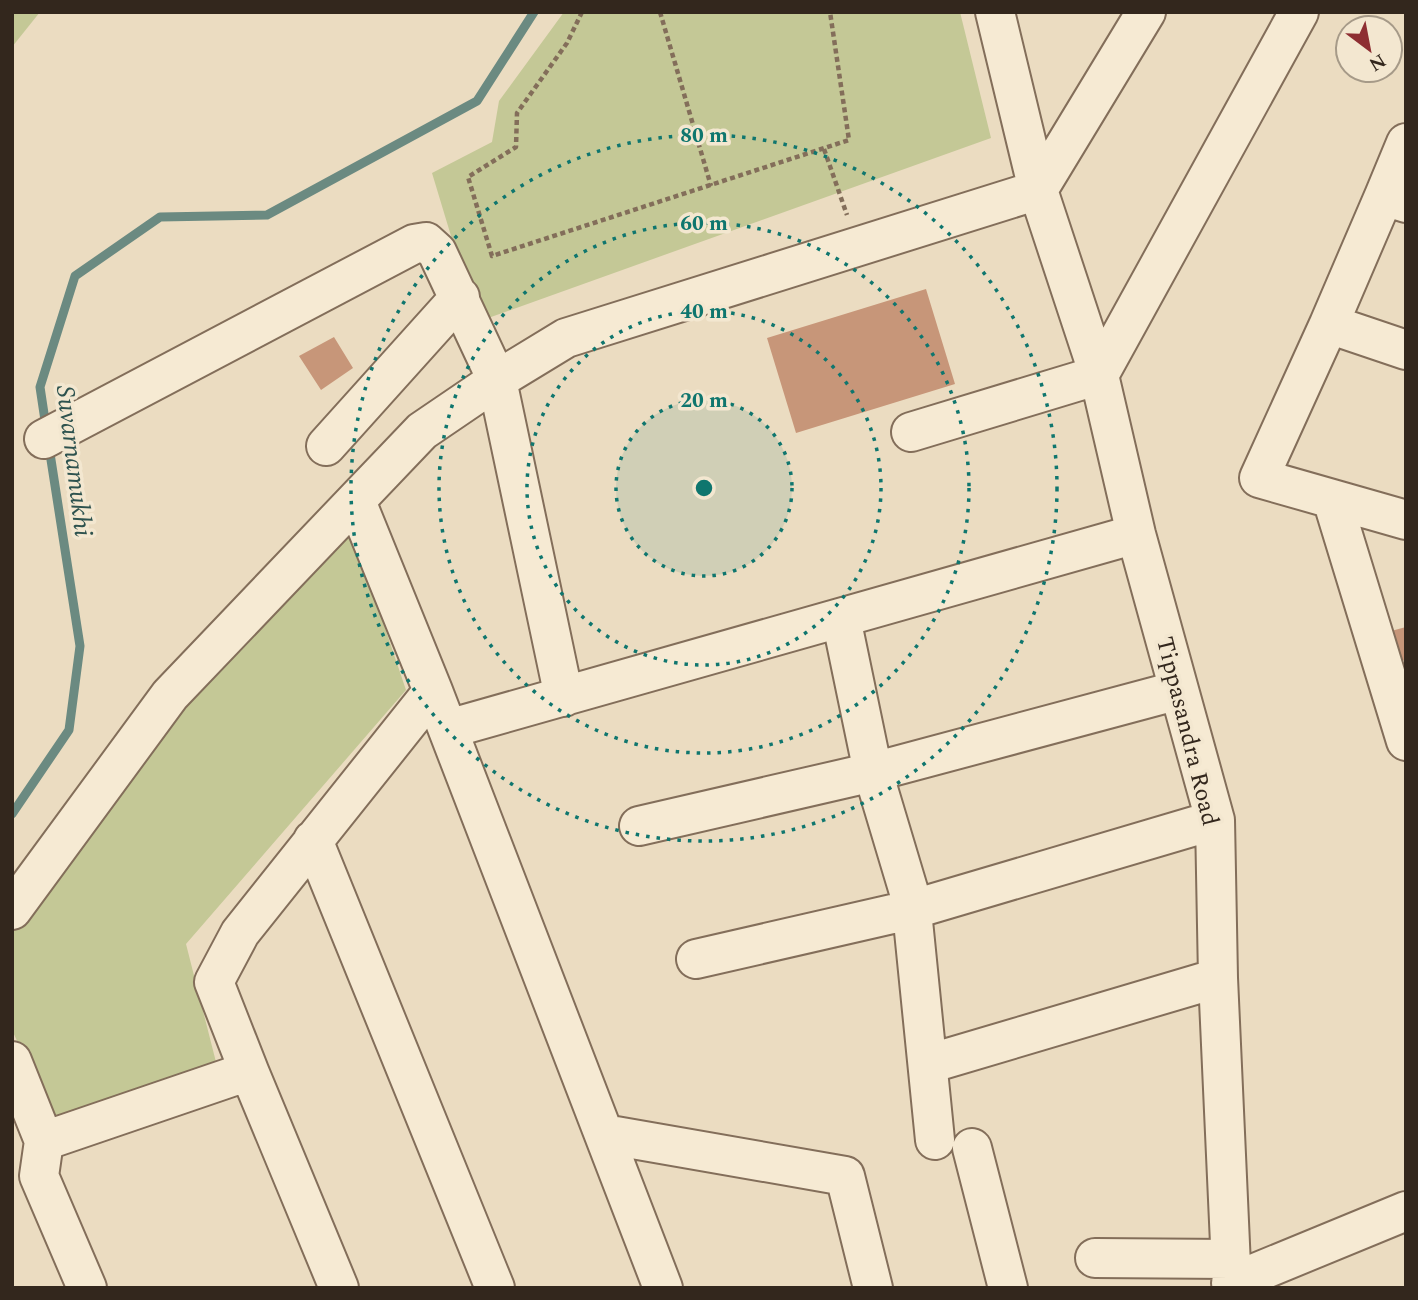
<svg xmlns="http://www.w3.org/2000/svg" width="1418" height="1300" font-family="Spectral,serif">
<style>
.green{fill:#c4c896}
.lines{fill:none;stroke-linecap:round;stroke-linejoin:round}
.stream{stroke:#6b8a81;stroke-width:9}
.building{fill:#c79679}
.minor-casing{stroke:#836e5a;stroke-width:42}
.path{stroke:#836e5a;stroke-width:4.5;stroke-dasharray:5 3.5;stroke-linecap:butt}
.minor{stroke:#f6ead3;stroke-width:38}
.ring{fill:none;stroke:#0f766e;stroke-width:3.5;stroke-dasharray:3.5 7}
.labels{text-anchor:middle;stroke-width:7;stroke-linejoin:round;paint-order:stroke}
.street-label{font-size:24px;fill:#33271d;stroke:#f3e7d0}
.water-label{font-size:26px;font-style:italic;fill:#2d524e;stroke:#f3e7d0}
.centre{fill:#0f766e;stroke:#f3e7d0;stroke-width:3.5}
.ring-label{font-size:21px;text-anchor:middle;font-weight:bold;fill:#0f766e;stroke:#f3e7d0;stroke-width:7;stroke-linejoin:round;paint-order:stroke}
</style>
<rect width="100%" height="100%" fill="#ebdcc1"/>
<path class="green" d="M 12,12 L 40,12 L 12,47 Z
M 564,12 L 960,12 L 991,138 L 477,322 L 432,173 L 492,142 L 499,101 Z
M 345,510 L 406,690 L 186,944 L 217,1066 L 55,1123 L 12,1030 L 12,923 L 118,778 Z"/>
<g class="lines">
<path class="stream" d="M 46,427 L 40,387 L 75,276 L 160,217 L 267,215 L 477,101 L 534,12
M 12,814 L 69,730 L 80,646 L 49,447"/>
</g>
<path class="building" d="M 926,289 L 955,384 L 796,433 L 767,338 Z
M 334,337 L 353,368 L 321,390 L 299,356 Z
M 1406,627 L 1406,660 L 1400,661 L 1391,631 Z"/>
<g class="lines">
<g class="minor-casing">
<path id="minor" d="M 995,12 L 1038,190 L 1099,375 L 1136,534 L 1215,820 L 1218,978 L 1232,1288
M 1406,143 L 1384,196 L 1406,203
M 1384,196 L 1329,324 L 1406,350
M 1329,324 L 1259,478 L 1406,520
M 911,432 L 1099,375 L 1299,12
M 44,439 L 414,244 L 426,242 L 437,252 L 497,380 L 564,697
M 326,446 L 460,297
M 1332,499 L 1406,741
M 356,501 L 433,691 L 663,1288
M 841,618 L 873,772 L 914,909 L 912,911 L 935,1140
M 448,729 L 1136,534
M 639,826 L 873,772 L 1179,690
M 313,840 L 495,1288
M 12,910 L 170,695 L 422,431 L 497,380 L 566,338 L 1038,190 L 1146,12
M 696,959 L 914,909 L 1215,820
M 12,1061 L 44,1141
M 928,1064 L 1218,978
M 249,1071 L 214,982 L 240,933 L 433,691
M 604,1134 L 845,1176 L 873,1288
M 972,1148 L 1008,1288
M 1095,1258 L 1230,1259
M 1231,1283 L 1406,1211
M 87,1288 L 39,1176 L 44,1141 L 249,1071 L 339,1288"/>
</g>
<path class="path" d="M 582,12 L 567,43 L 517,113 L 516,147 L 468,177 L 492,256 L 849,140 L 830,12
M 660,12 L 711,186
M 824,149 L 847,215"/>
<use href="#minor" class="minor"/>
</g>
<circle cx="704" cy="488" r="88" fill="#0f766e" fill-opacity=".12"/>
<g class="ring">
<circle cx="704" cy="488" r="88"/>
<circle cx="704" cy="488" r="177"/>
<circle cx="704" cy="488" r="265"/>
<circle cx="704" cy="488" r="353"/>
</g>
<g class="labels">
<g class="street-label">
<text transform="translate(1188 731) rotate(76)" y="8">Tippasandra Road</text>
</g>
<g class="water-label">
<text transform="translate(75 461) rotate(83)" y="9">Suvarnamukhi</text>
</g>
</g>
<circle cx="704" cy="488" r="10" class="centre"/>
<g class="ring-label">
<text x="704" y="142">80 m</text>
<text x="704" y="230">60 m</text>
<text x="704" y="318">40 m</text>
<text x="704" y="407">20 m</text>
</g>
<rect width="1418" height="1300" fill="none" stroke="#33271d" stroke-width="28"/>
<g transform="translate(1369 49) rotate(148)"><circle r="33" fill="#f3e7d0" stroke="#a69a88" stroke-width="2"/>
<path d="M0-5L12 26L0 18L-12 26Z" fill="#8e2e32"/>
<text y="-10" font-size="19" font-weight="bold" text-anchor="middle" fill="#33271d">N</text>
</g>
</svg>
